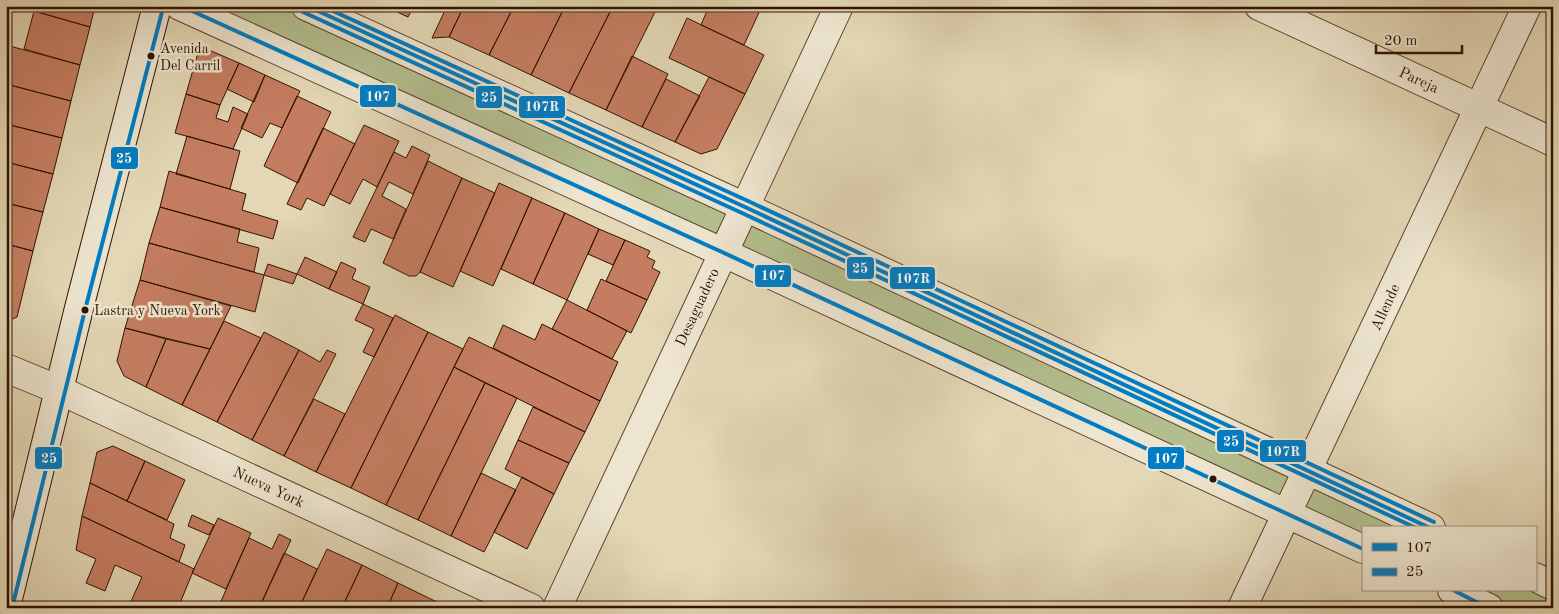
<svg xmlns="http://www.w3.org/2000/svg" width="1559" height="614" font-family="'Old Standard TT',serif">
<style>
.green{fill:#b3be8e;stroke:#726847}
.building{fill:#c57d61;stroke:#311200}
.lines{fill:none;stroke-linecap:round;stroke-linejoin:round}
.minor-casing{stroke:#5e432d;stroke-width:30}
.tertiary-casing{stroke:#5e432d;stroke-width:30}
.secondary-casing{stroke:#311200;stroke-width:30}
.minor{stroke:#ede5cf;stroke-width:28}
.tertiary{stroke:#ede5cf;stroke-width:28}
.secondary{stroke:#ede5cf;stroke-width:28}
.bus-1-casing{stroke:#ede5cf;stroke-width:8}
.bus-2-casing{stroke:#ede5cf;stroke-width:8}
.bus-3-casing{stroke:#ede5cf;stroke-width:8}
.bus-1{stroke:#007dc5;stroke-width:4}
.bus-2{stroke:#007dc5;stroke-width:4}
.bus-3{stroke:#007dc5;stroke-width:4}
.bus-dot{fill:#311200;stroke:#ede5cf;stroke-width:2}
.labels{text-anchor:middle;stroke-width:5;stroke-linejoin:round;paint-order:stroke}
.bus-label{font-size:14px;fill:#311200;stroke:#ede5cf;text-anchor:start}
.street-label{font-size:15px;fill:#311200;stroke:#ede5cf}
.line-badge{stroke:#ede5cf;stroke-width:2}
.badge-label{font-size:14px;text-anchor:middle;font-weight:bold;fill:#fff}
</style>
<rect width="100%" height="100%" fill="#e3d7b5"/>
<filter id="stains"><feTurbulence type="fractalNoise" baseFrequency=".004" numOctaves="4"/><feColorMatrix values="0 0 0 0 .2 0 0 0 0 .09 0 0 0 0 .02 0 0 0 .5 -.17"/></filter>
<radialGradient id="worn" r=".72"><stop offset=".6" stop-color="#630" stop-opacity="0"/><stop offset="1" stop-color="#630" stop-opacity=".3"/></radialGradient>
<path class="green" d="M 180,6 L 306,6 L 1431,528 L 1363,528 L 1363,549 Z
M 1553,586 L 1553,608 L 1489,608 L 1452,590 L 1535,590 Z"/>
<path class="building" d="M 25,6 L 92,6 L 94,10 L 90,27 L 34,11 Z
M 384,6 L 414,6 L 408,17 Z
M 447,6 L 464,6 L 449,37 L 432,38 Z
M 464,6 L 514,6 L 489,55 L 449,37 Z
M 514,6 L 565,6 L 531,75 L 489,55 Z
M 565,6 L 613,6 L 569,93 L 531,75 Z
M 613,6 L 658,6 L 606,110 L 569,93 Z
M 709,6 L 762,6 L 744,45 L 701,25 Z
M 34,11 L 90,27 L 80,65 L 24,49 Z
M 687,18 L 764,55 L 745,94 L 669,58 Z
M 6,45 L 80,65 L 71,101 L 6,84 Z
M 209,50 L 239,63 L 220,105 L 186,94 L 197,56 Z
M 632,56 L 668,74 L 642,127 L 606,110 Z
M 239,63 L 265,75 L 254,102 L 227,89 Z
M 265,75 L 300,91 L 282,128 L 270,123 L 262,138 L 241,128 Z
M 709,77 L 745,94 L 717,149 L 701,154 L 675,142 Z
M 666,79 L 700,96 L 675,142 L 642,127 Z
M 6,84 L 71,101 L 62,138 L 6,124 Z
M 186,94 L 220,105 L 216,118 L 228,122 L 233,107 L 248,114 L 233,149 L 175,133 Z
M 297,96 L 331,112 L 298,183 L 264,166 Z
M 6,124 L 62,138 L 53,174 L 6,162 Z
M 364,125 L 399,141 L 377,187 L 363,179 L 350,204 L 330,194 Z
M 323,128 L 355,144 L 324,206 L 307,198 L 301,210 L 287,204 Z
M 187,136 L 240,151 L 230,189 L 176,174 Z
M 412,146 L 430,155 L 413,194 L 389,182 L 382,196 L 406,209 L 393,239 L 371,229 L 365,242 L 353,237 L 394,152 L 406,158 Z
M 428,161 L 462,178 L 420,272 L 416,276 L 409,276 L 383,263 Z
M 6,162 L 53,174 L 43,212 L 6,203 Z
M 169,171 L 246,194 L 242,210 L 278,221 L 273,239 L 160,207 Z
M 462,178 L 495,193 L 453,287 L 420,272 Z
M 499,183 L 532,198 L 493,286 L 460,271 Z
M 532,198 L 565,213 L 533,284 L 501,269 Z
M 6,203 L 43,212 L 33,251 L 6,244 Z
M 160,207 L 240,229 L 237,242 L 259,248 L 254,272 L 149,243 Z
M 565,213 L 599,229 L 567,300 L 533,284 Z
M 599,229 L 625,240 L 613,265 L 588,254 Z
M 625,240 L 650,251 L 647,257 L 655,261 L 652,268 L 660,272 L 647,300 L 606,281 Z
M 149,243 L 264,275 L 255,312 L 140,280 Z
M 6,244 L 33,251 L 17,317 L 6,322 Z
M 305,257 L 337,272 L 329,289 L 297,274 Z
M 341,262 L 356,269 L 352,279 L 370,287 L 363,304 L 329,289 Z
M 268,264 L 297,274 L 293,284 L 264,275 Z
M 601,279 L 647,300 L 631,333 L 587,310 Z
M 140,280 L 231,306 L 210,349 L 125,328 Z
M 567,300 L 627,331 L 612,359 L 552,329 Z
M 363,304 L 393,318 L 374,357 L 363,352 L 374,329 L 355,320 Z
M 395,315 L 428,332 L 351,488 L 316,472 Z
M 224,321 L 261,338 L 217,422 L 182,405 Z
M 542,324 L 618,362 L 600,401 L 493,348 L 503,325 L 535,340 Z
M 125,328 L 166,339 L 146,387 L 124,376 L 117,361 Z
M 264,332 L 299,350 L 252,440 L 217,422 Z
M 428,332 L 463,349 L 386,505 L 351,488 Z
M 469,337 L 600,401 L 585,432 L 454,367 Z
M 166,339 L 210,349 L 182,405 L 146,387 Z
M 299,350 L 320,362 L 327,350 L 336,354 L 284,456 L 252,440 Z
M 454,367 L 485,383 L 418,520 L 386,505 Z
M 485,383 L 517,398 L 451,536 L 418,520 Z
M 314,399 L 345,414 L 316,472 L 284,456 Z
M 533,407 L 585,432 L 569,463 L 518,440 Z
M 518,440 L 569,463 L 554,494 L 505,469 Z
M 113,446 L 145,461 L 127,501 L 90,483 L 97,452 Z
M 145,461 L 185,480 L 167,520 L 127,501 Z
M 481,473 L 516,490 L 484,552 L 451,536 Z
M 522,477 L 554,494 L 527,549 L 494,532 Z
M 90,483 L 174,524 L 170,538 L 185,545 L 179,562 L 82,516 Z
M 192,515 L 214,525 L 209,535 L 188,526 Z
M 82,516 L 194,569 L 178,608 L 128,608 L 142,577 L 115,565 L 105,591 L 86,583 L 96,559 L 76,550 Z
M 218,518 L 251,533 L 226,589 L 192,573 Z
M 279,534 L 291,540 L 259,608 L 218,608 L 249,538 L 272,549 Z
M 327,549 L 362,565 L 342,608 L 299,608 Z
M 284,553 L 317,569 L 299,608 L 259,608 Z
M 362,565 L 398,583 L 387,608 L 360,608 L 345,601 Z
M 398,583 L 437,602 L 434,608 L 387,608 Z"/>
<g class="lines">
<g class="minor-casing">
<path id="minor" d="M 1259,6 L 1553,142
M 6,368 L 59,390 L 531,608
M 557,608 L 839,6
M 1242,608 L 1527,6"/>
</g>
<g class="tertiary-casing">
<path id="tertiary" d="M 180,6 L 722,252 L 1363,549
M 306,6 L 745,207 L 1431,528
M 1535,577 L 1553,586
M 1452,590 L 1489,608"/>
</g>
<g class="secondary-casing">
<path id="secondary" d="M 6,607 L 79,308 L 157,6"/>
</g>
<use href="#minor" class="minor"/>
<use href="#tertiary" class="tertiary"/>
<use href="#secondary" class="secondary"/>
<g class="bus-1-casing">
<path id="bus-1" d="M 181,6 L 722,252 L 1363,549
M 307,6 L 745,207 L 1430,528
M 1453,590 L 1488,608"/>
</g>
<g class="bus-2-casing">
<path id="bus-2" d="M 303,12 L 742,213 L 1416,528
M 12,608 L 85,310 L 163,8"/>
</g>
<g class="bus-3-casing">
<path id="bus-3" d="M 322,6 L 748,201 L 1434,522"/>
</g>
<use href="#bus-1" class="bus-1"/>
<use href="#bus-2" class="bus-2"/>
<use href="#bus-3" class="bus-3"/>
</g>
<g class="bus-dot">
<circle cx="151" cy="56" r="4.5"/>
<circle cx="85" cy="310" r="4.5"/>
<circle cx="1213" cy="479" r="4.5"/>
</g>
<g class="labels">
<g class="bus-label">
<text x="160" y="53">Avenida<tspan x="160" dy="17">Del Carril</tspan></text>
<text x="94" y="315">Lastra y Nueva York</text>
</g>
<g class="street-label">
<text transform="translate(1419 80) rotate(25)" y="5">Pareja</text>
<text transform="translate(697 307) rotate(-65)" y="5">Desaguadero</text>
<text transform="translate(1385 307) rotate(-65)" y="5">Allende</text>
<text transform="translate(269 487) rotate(25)" y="5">Nueva York</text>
</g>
</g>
<g class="line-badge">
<rect x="359" y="84" width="38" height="24" rx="5" fill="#007dc5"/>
<rect x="475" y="85" width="28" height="24" rx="5" fill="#007dc5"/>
<rect x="518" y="95" width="48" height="24" rx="5" fill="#007dc5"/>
<rect x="110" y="146" width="29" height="24" rx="5" fill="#007dc5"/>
<rect x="846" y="256" width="29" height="24" rx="5" fill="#007dc5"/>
<rect x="754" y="264" width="38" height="24" rx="5" fill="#007dc5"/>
<rect x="889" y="266" width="47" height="24" rx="5" fill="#007dc5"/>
<rect x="1216" y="429" width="29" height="24" rx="5" fill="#007dc5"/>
<rect x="1259" y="439" width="48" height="24" rx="5" fill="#007dc5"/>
<rect x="34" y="446" width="29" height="24" rx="5" fill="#007dc5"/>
<rect x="1147" y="446" width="38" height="24" rx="5" fill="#007dc5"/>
</g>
<g class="badge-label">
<text x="378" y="101">107</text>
<text x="489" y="102">25</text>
<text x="542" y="111">107R</text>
<text x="124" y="163">25</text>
<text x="860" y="273">25</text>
<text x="773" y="280">107</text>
<text x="913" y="283">107R</text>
<text x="1231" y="446">25</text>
<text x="1283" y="456">107R</text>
<text x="49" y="463">25</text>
<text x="1166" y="463">107</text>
</g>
<rect width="1559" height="614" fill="none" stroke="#e3d7b5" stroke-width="25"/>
<rect x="8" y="8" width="1544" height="599" fill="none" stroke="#311200" stroke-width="2.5"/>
<rect x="12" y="12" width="1534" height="589" fill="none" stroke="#311200"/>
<rect x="1362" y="526" width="175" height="65" fill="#ede5cf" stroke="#a2917c"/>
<rect x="1372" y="543" width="25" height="8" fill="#007dc5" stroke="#a2917c"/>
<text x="1406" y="552" font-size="15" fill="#311200">107</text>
<rect x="1372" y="568" width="25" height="8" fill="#007dc5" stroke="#a2917c"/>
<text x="1406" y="576" font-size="15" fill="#311200">25</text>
<path d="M1376 45v8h86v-8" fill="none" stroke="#311200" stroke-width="2.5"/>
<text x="1384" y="45" font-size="15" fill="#311200" stroke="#ede5cf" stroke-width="4" paint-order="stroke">20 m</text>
<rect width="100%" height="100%" filter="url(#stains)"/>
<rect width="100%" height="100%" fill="url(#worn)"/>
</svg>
